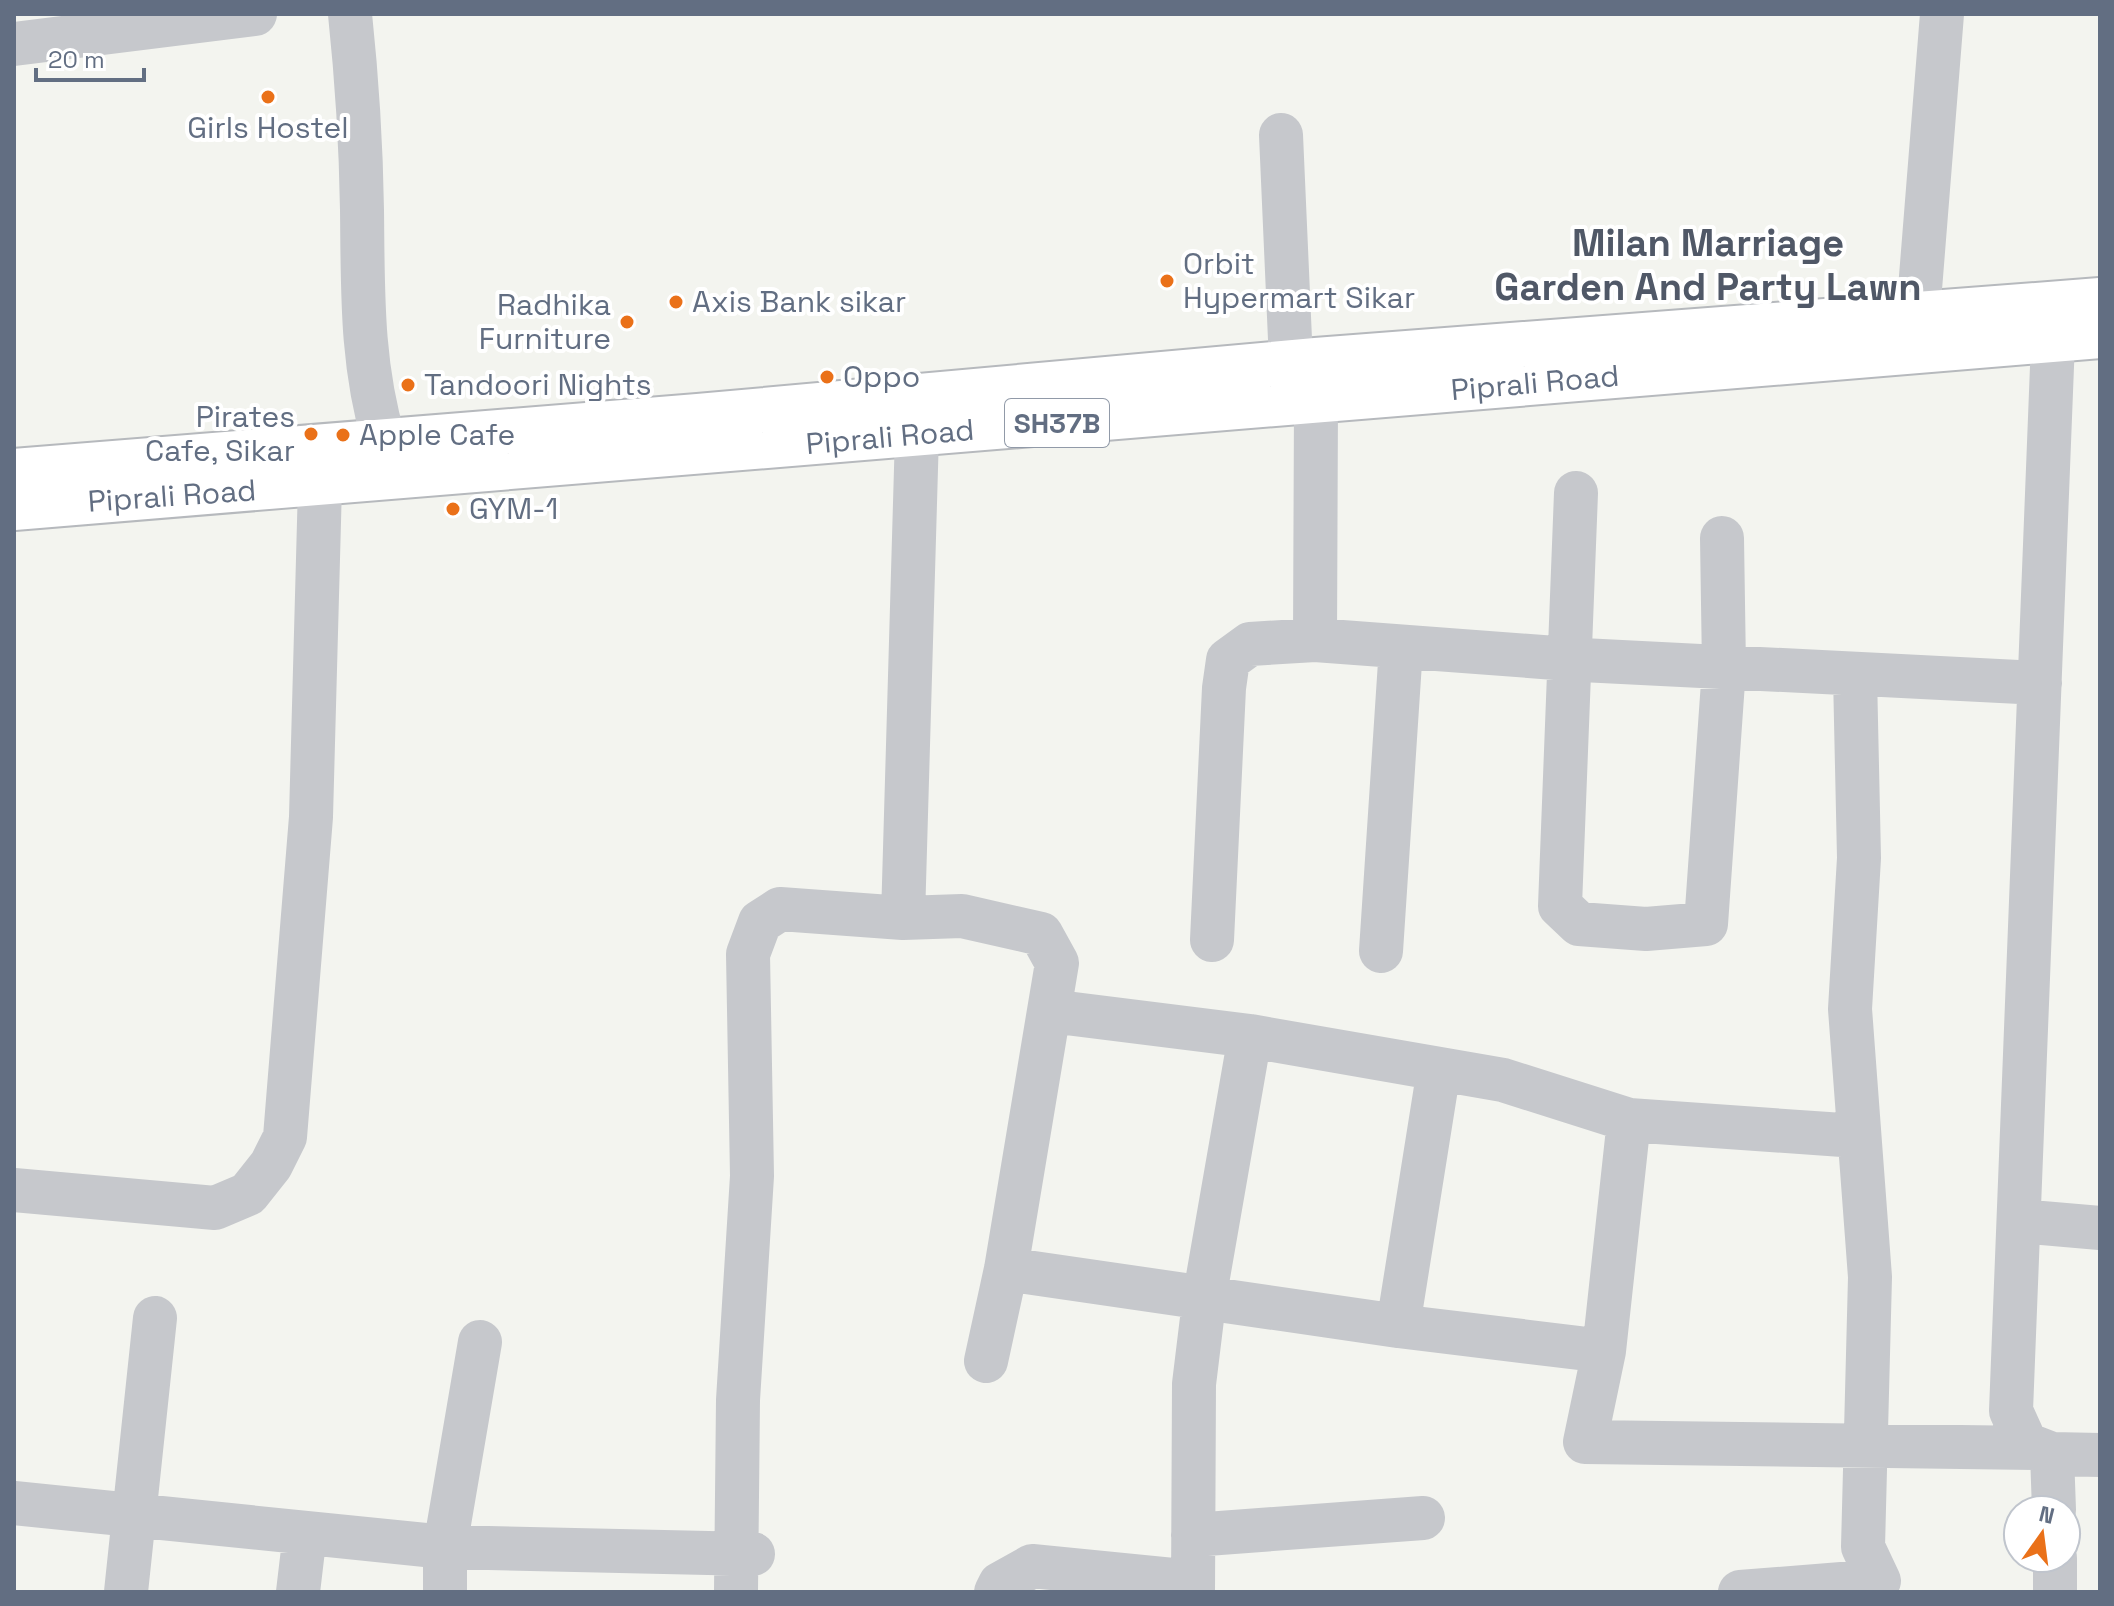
<svg xmlns="http://www.w3.org/2000/svg" width="2114" height="1606" font-family="'Space Grotesk',sans-serif">
<style>
.lines{fill:none;stroke-linecap:round;stroke-linejoin:round}
.major-casing{stroke:#b6b9bd;stroke-width:48}
.minor{stroke:#c6c8cc;stroke-width:44}
.major{stroke:#fff;stroke-width:44}
.poi-dot{fill:#ea7119;stroke:#fff;stroke-width:3}
.labels{text-anchor:middle;stroke-width:8;stroke-linejoin:round;paint-order:stroke}
.shield{fill:#fff;stroke:#919aa8;stroke-width:2}
.shield-label{font-size:28px;font-weight:bold;fill:#626e82}
.poi-label{font-size:30px;fill:#626e82;stroke:#fff;text-anchor:start}
.street-label{font-size:30px;fill:#626e82;stroke:#fff}
.district-label{font-size:38px;font-weight:bold;fill:#505867;stroke:#fff}
</style>
<rect width="100%" height="100%" fill="#f3f4ef"/>
<g class="lines">
<g class="major-casing">
<path id="major" d="M 14,471 L 698,416 L 1316,360 L 2100,300
M 14,508 L 2100,336"/>
</g>
<path class="minor" d="M 350,14 C 357,80 361,144 362,210 C 363,291 361,363 384,441
M 14,44 L 255,14
M 1281,135 L 1291,362
M 1918,314 L 1942,14
M 2053,341 L 2011,1411 L 2026,1444 L 2052,1454 L 2100,1455
M 1576,493 L 1560,906 L 1579,924 L 1646,929 L 1706,924 L 1724,668 L 1722,538
M 1315,640 L 1316,403
M 903,918 L 962,916 L 1041,934 L 1057,963 L 1006,1269 L 986,1361
M 1212,940 L 1224,688 L 1228,660 L 1250,644 L 1315,640 L 1582,660 L 2040,683
M 1381,951 L 1401,647
M 1050,1011 L 1250,1036 L 1503,1080 L 1629,1120 L 1857,1136
M 1629,1120 L 1604,1351 L 1585,1442 L 2035,1448
M 14,1190 L 215,1208 L 248,1194 L 271,1165 L 285,1137 L 311,817 L 320,485
M 2019,1221 L 2100,1228
M 1006,1269 L 1398,1326 L 1604,1351
M 1398,1326 L 1439,1069
M 2052,1454 L 2054,1510
M 14,1503 L 445,1547 L 753,1554
M 1193,1535 L 1423,1518
M 2055,1558 L 2055,1592
M 126,1592 L 155,1318
M 298,1592 L 305,1533
M 445,1592 L 445,1547 L 480,1342
M 736,1592 L 738,1400 L 752,1176 L 748,954 L 760,922 L 780,909 L 903,918 L 917,434
M 996,1592 L 1000,1584 L 1032,1566 L 1193,1582
M 1193,1592 L 1194,1384 L 1205,1294 L 1250,1036
M 1740,1592 L 1879,1581 L 1863,1547 L 1870,1277 L 1850,1009 L 1859,858 L 1855,675"/>
<use href="#major" class="major"/>
</g>
<g class="poi-dot">
<circle cx="268" cy="97" r="8"/>
<circle cx="1167" cy="281" r="8"/>
<circle cx="676" cy="302" r="8"/>
<circle cx="627" cy="322" r="8"/>
<circle cx="827" cy="377" r="8"/>
<circle cx="408" cy="385" r="8"/>
<circle cx="311" cy="434" r="8"/>
<circle cx="343" cy="435" r="8"/>
<circle cx="453" cy="509" r="8"/>
</g>
<g class="labels">
<rect class="shield" x="1005" y="399" width="104" height="48" rx="6"/>
<g class="shield-label">
<text x="1057" y="433">SH37B</text>
</g>
<g class="poi-label">
<text x="268" y="138" text-anchor="middle">Girls Hostel</text>
<text x="1183" y="274">Orbit<tspan x="1183" dy="34">Hypermart Sikar</tspan></text>
<text x="692" y="312">Axis Bank sikar</text>
<text x="611" y="315" text-anchor="end">Radhika<tspan x="611" dy="34">Furniture</tspan></text>
<text x="843" y="387">Oppo</text>
<text x="424" y="395">Tandoori Nights</text>
<text x="295" y="427" text-anchor="end">Pirates<tspan x="295" dy="34">Cafe, Sikar</tspan></text>
<text x="359" y="445">Apple Cafe</text>
<text x="469" y="519">GYM-1</text>
</g>
<g class="street-label">
<text transform="translate(1535 383) rotate(-5)" y="10">Piprali Road</text>
<text transform="translate(890 437) rotate(-5)" y="10">Piprali Road</text>
<text transform="translate(172 496) rotate(-4)" y="10">Piprali Road</text>
</g>
<g class="district-label">
<text x="1708" y="256">Milan Marriage<tspan x="1708" dy="44">Garden And Party Lawn</tspan></text>
</g>
</g>
<rect width="2114" height="1606" fill="none" stroke="#626e82" stroke-width="32"/>
<g transform="translate(2042 1534) rotate(14)"><circle r="38" fill="#ffffff" stroke="#c0c5cd" stroke-width="2"/>
<path d="M0-6L14 30L0 20L-14 30Z" fill="#ea7119"/>
<text y="-12" font-size="22" font-weight="bold" text-anchor="middle" fill="#626e82">N</text>
</g>
<path d="M36 68v12h108v-12" fill="none" stroke="#626e82" stroke-width="4"/>
<text x="48" y="68" font-size="24" fill="#626e82" stroke="#ffffff" stroke-width="6" paint-order="stroke">20 m</text>
</svg>
